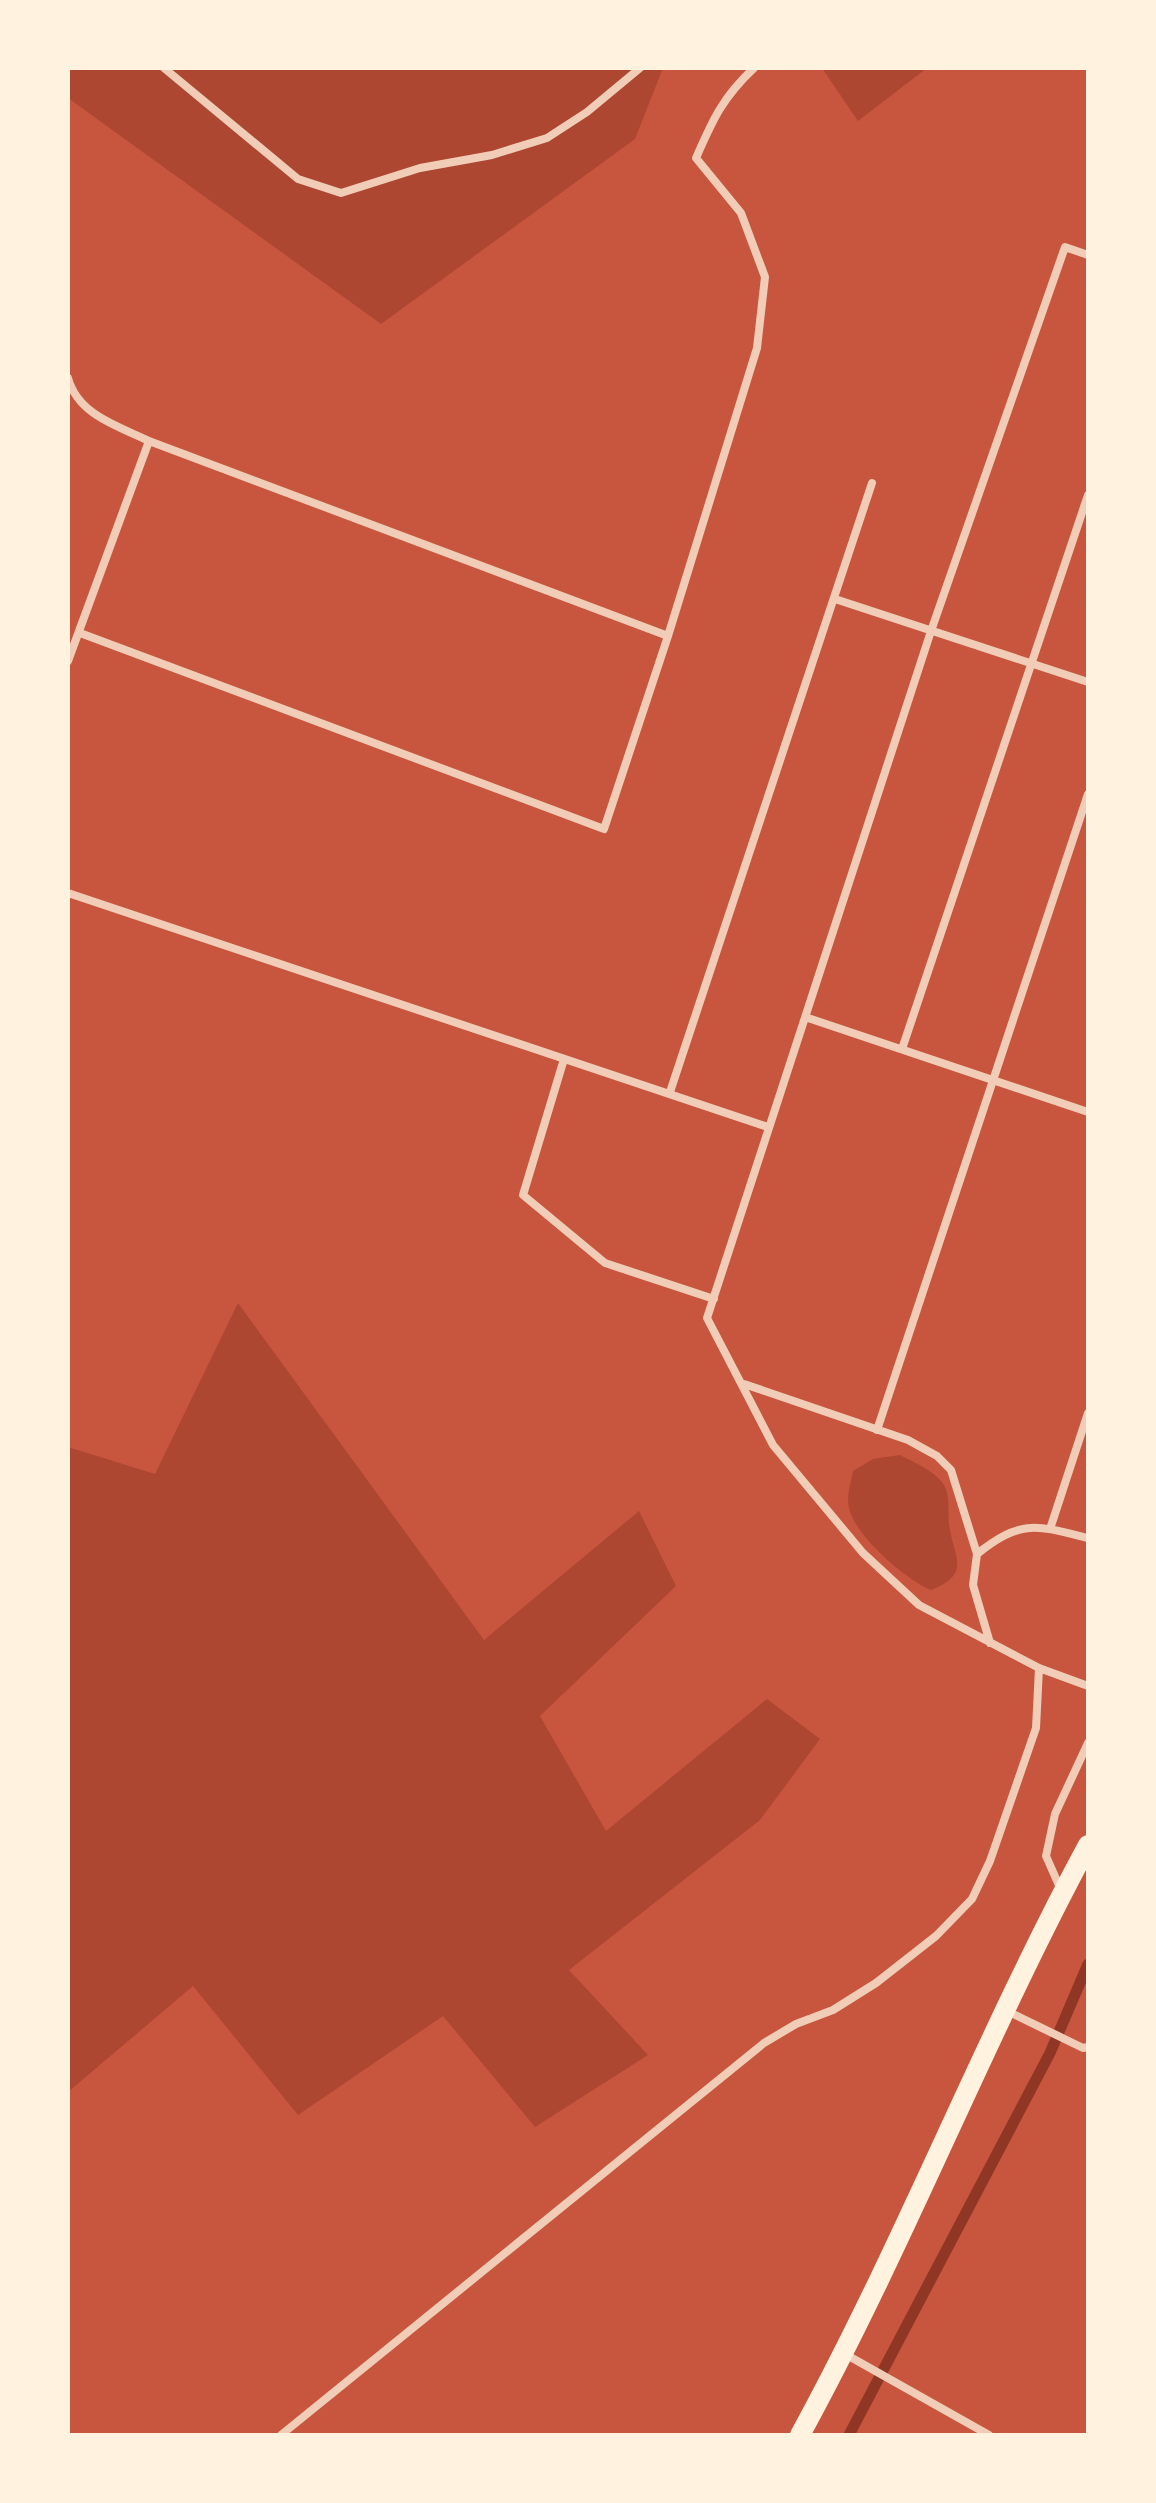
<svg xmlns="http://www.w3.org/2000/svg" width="1156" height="2503" font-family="'Times New Roman',serif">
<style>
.green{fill:#ae4732}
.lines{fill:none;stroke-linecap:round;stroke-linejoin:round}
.stream{stroke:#8f3625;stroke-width:11}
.minor{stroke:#f1ccb7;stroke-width:8}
.primary{stroke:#fff3e0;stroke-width:20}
</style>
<rect width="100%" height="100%" fill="#c8553d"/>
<path class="green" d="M 68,68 L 663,68 L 635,139 L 381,324 L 68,98 Z
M 822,68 L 927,68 L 858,121 Z
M 238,1303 L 484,1640 L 639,1511 L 676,1586 L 540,1716 L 606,1831 L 767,1699 L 820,1739 L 760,1820 L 569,1970 L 648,2055 L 535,2127 L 443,2016 L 298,2115 L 193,1986 L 68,2092 L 68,1447 L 155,1474 Z
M 900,1455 C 913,1462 938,1472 945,1487 C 950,1497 948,1514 949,1524 C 953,1557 973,1573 931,1590 C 906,1580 855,1536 849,1508 C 846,1495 851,1484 853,1471 L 873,1459 Z"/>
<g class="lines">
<path class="stream" d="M 849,2435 L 1050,2053 L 1088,1964"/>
<path class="minor" d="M 164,68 L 298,179 L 341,193 L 420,168 L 492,155 L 547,138 L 587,112 L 640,68
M 1088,255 L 1065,247 L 931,631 L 707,1318 L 773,1445 L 863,1553 L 919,1605 L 1039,1668 L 1088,1686
M 68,378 C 78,415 118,426 149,441
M 835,599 L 1088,682
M 80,633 L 604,829 L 668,636
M 68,661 L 149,441 L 668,636 L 757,348 L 765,277 L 741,213 L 696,158 C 713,119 723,97 754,68
M 68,893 L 768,1127
M 805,1017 L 1088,1112
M 902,1049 L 1088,495
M 564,1059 L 523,1195 L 605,1263 L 714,1299
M 670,1092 L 872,483
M 744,1384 L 908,1440 L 937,1456 L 951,1470 L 977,1554 L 973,1585 L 990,1643
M 877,1430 L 1088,794
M 1050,1529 L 1088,1413
M 977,1554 C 1021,1519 1036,1525 1088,1538
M 1061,1890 L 1046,1856 L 1055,1814 L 1088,1743
M 1005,2010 L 1083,2048 L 1088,2047
M 845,2354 L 989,2435
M 281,2435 L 764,2043 L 796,2024 L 833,2010 L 876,1983 L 936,1936 L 972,1899 L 990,1861 L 1036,1728 L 1039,1668"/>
<path class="primary" d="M 800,2435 C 905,2243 984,2038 1088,1845"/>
</g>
<rect width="1156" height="2503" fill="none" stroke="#fff3e0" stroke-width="140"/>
</svg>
